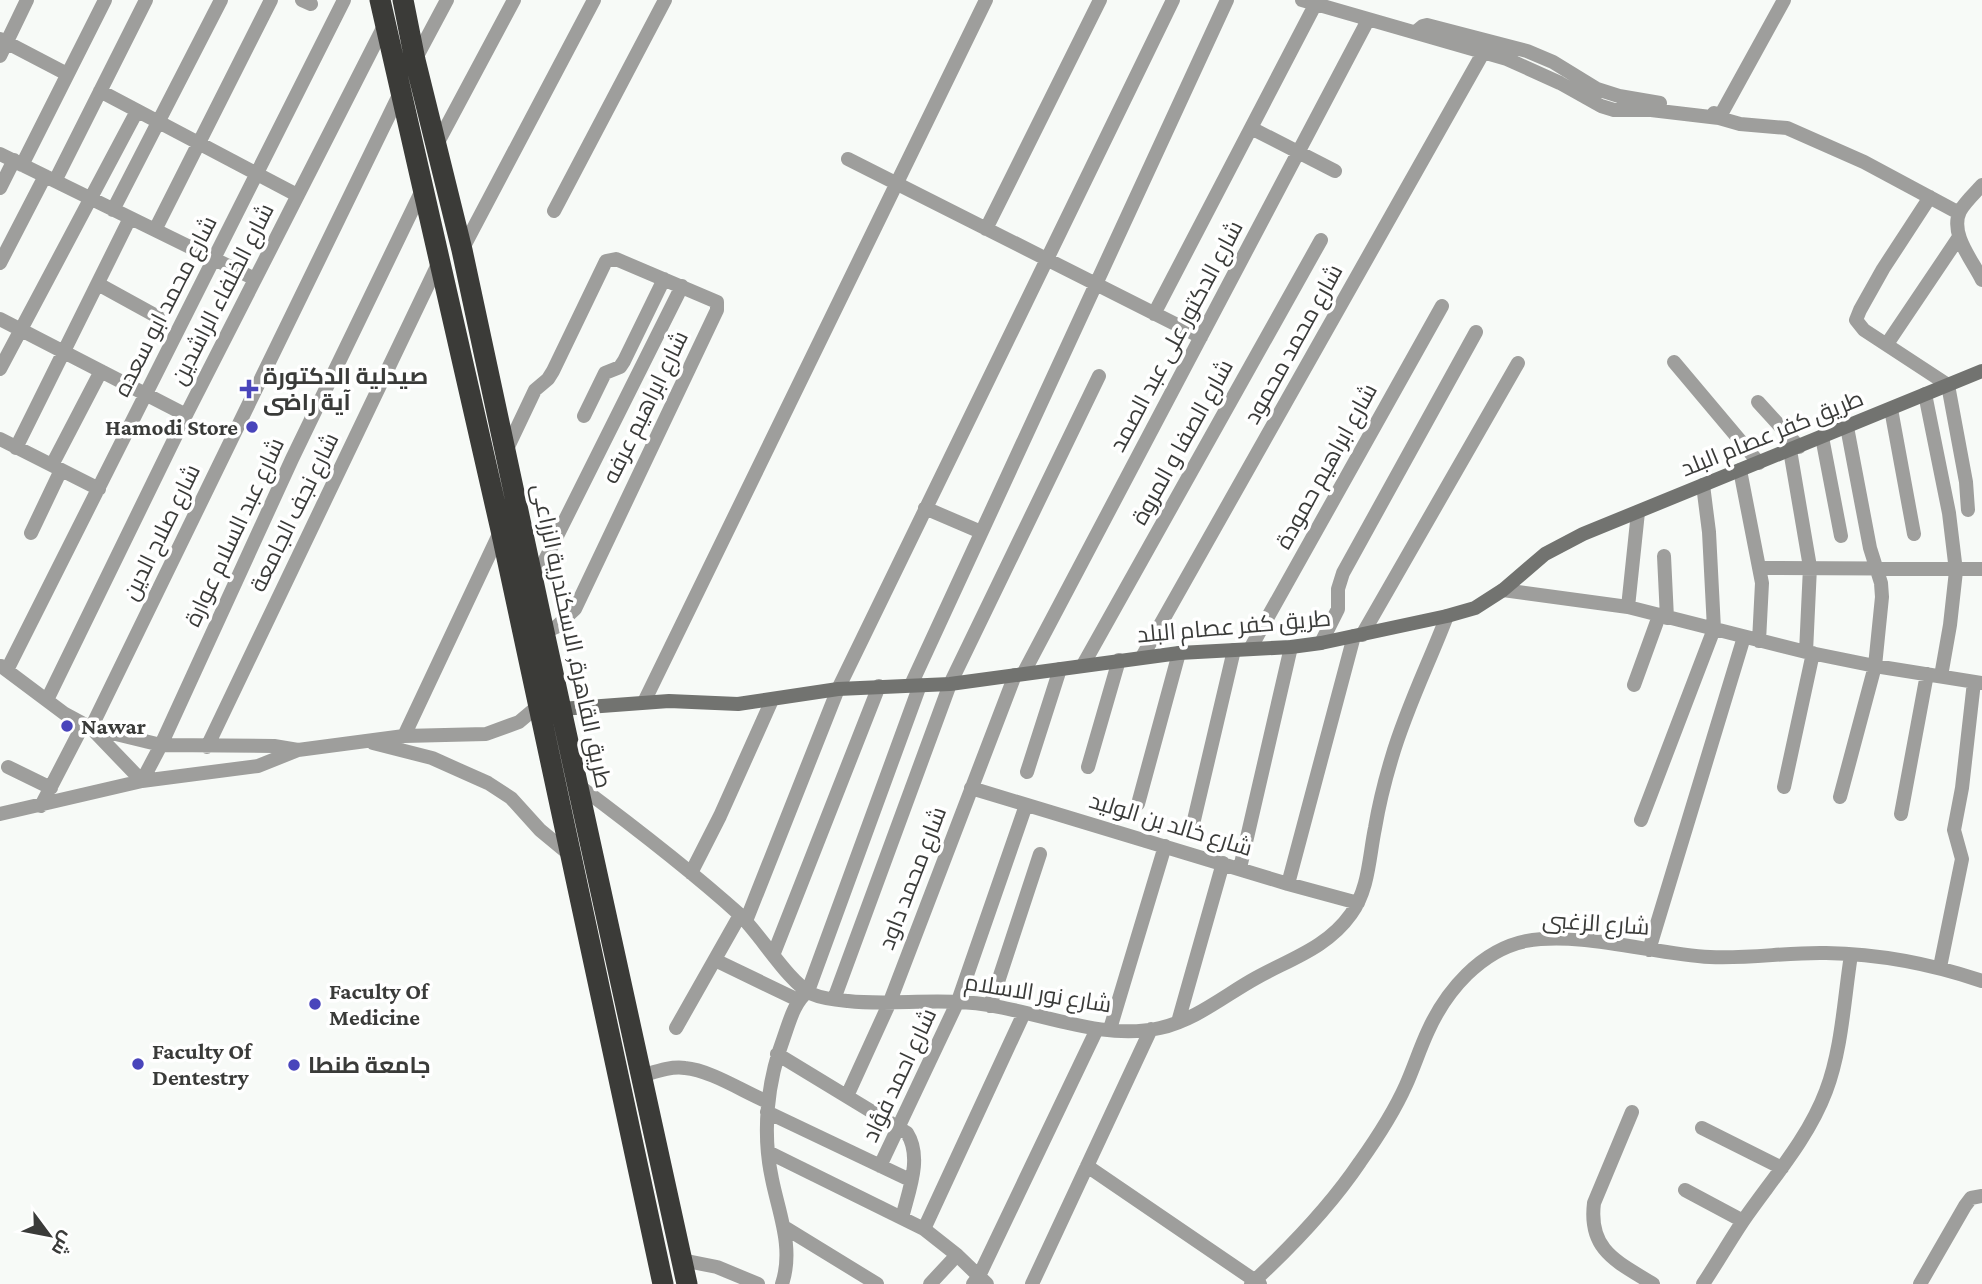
<svg xmlns="http://www.w3.org/2000/svg" width="1982" height="1284" font-family="'Crimson Pro',Cairo,serif">
<style>
.lines{fill:none;stroke-linecap:round;stroke-linejoin:round}
.street{stroke:#9e9e9c;stroke-width:14}
.secondary{stroke:#727370;stroke-width:14}
.highway{stroke:#3b3b38;stroke-width:21}
.poi-dot{fill:#4945bb;stroke:#fff;stroke-width:2.5}
.labels{text-anchor:middle;stroke-width:7;stroke-linejoin:round;paint-order:stroke}
.street-label{font-size:23px;fill:#3a3b39;stroke:#fff}
.poi-label{font-size:23px;font-weight:bold;fill:#3a3b39;stroke:#fff;text-anchor:start}
</style>
<rect width="100%" height="100%" fill="#f7faf7"/>
<g class="lines">
<path class="street" d="M 302,0 L 311,4
M 1302,0 L 1507,59 L 1560,83 L 1601,106 L 1614,110 L 1651,110 L 1719,118 L 1740,124 L 1787,128 L 1864,162 L 1959,213
M 1417,31 L 1423,26 L 1427,25 L 1527,51 L 1553,62 L 1597,89 L 1619,96 L 1660,103
M 0,39 L 67,74
M 0,56 L 27,0
M 415,60 L 447,0
M 100,91 L 297,195
M 1714,113 L 1719,118 L 1784,0
M 1251,128 L 1335,171
M 436,146 L 514,0
M 0,154 L 255,279
M 848,159 L 1201,337
M 22,165 L 105,0
M 55,181 L 146,0
M 1982,185 C 1975,193 1965,202 1960,211 C 1949,234 1973,261 1982,280
M 0,188 L 14,160
M 1930,197 L 1883,269 L 1860,310 L 1856,320 L 1864,330 L 1948,385 L 1966,482 L 1968,510
M 113,210 L 221,0
M 554,211 L 665,0
M 986,229 L 1100,0
M 155,230 L 271,0
M 462,250 L 594,0
M 0,263 L 45,176
M 98,284 L 158,317
M 1154,314 L 1315,5
M 0,319 L 186,415
M 1887,344 L 1959,237
M 1674,362 L 1759,463
M 0,369 L 137,111
M 1925,394 L 1949,513 L 1956,571 L 1950,625 L 1941,676
M 1758,402 L 1799,447
M 1891,409 L 1914,534
M 584,416 L 605,373 L 620,367 L 624,361 L 664,279
M 1822,437 L 1841,536
M 0,439 L 99,489
M 16,448 L 130,218
M 1790,450 L 1810,567 L 1806,652
M 506,451 L 535,390 L 548,379 L 553,371 L 606,261 L 616,259 L 717,302 L 717,310 L 575,609 L 556,627 L 544,632
M 52,465 L 101,371
M 1740,470 L 1762,583 L 1759,641
M 925,508 L 981,532
M 31,533 L 61,470
M 1664,556 L 1667,618
M 1760,568 L 1982,569
M 533,584 L 682,286
M 1503,590 L 1628,607 L 1806,652 L 1875,666 L 1982,683
M 1628,607 L 1638,512
M 1362,635 L 1518,363
M 1321,643 L 1338,609 L 1338,589 L 1343,573 L 1476,332
M 1250,649 L 1442,306
M 1142,657 L 1483,53
M 1083,665 L 1321,240
M 1,666 L 65,714 L 91,728 L 161,745 L 274,746 L 298,750
M 7,670 L 344,0
M 1023,674 L 1368,20
M 911,685 L 1227,0
M 1634,685 L 1659,616
M 47,700 L 186,415 L 385,24
M 644,702 L 986,0
M 91,728 L 400,93
M 92,729 L 142,781
M 404,736 L 501,530
M 373,743 L 432,758 L 488,783 L 511,798 L 540,830 L 569,854
M 207,747 L 440,260
M 8,767 L 51,788
M 1088,767 L 1119,660
M 1027,772 L 1060,669
M 142,781 L 161,745 L 292,459 L 423,188
M 578,785 C 633,826 688,868 739,914 C 761,935 788,982 812,994 C 823,999 836,1000 848,1001 C 884,1005 920,1000 957,1002 C 1023,1003 1094,1043 1160,1028 C 1196,1020 1225,995 1256,978 C 1290,959 1327,948 1351,914 C 1369,889 1369,857 1375,828 C 1379,804 1385,780 1392,757 C 1406,709 1429,663 1447,616
M 1784,787 L 1813,653
M 971,788 L 1288,884 L 1358,903
M 1840,797 L 1875,666 L 1882,597 L 1881,583 L 1870,548 L 1847,427
M 1138,804 L 1179,653
M 41,806 L 83,725
M 0,814 L 142,781 L 258,766 L 298,750 L 404,736 L 486,734 L 519,722 L 538,706
M 1901,814 L 1927,674
M 1194,820 L 1234,650
M 1641,820 L 1714,629 L 1709,532 L 1703,485
M 1240,868 L 1291,647
M 691,873 L 720,816 L 772,700
M 1288,884 L 1354,636
M 746,921 L 838,689 L 1173,0
M 1649,950 L 1744,637
M 774,953 L 879,686
M 715,960 L 798,1000
M 1940,967 L 1962,859 L 1954,830 L 1962,788 L 1974,682
M 834,999 L 950,684 L 1099,376
M 990,1006 L 1040,854
M 1178,1022 L 1223,863
M 676,1028 L 740,915
M 1110,1029 L 1165,846
M 777,1054 L 907,1133 C 923,1158 908,1192 902,1218
M 641,1076 C 655,1072 670,1066 685,1068 C 710,1070 744,1092 768,1102
M 847,1096 L 889,1004 L 1015,675
M 767,1112 L 910,1180
M 1632,1112 L 1594,1203 C 1588,1251 1618,1262 1653,1284
M 1702,1128 L 1782,1168
M 768,1152 L 924,1229 L 957,1255 L 987,1284
M 880,1166 L 958,1001 L 1026,805
M 1087,1166 L 1260,1284
M 1685,1190 L 1743,1221
M 784,1227 L 877,1284
M 924,1229 L 1024,1013
M 682,1260 L 717,1267 L 758,1284
M 782,1284 C 794,1248 779,1214 772,1179 C 762,1133 767,1082 784,1037 C 790,1020 794,1003 808,991 L 920,685
M 930,1284 L 957,1255
M 973,1284 L 979,1276 L 1097,1029
M 1032,1284 L 1151,1029
M 1251,1284 C 1291,1247 1329,1208 1360,1162 C 1377,1138 1394,1112 1406,1085 C 1414,1067 1420,1048 1428,1031 C 1446,991 1481,950 1526,941 C 1580,931 1654,954 1710,957 C 1749,959 1788,952 1826,953 C 1879,954 1932,964 1982,981
M 1703,1284 C 1717,1263 1729,1242 1743,1221 C 1772,1179 1808,1139 1826,1091 C 1842,1049 1844,999 1851,955
M 1920,1284 L 1965,1206 L 1971,1198 L 1982,1196"/>
<path class="secondary" d="M 561,709 L 669,701 L 738,704 L 838,689 L 950,684 L 1179,653 L 1291,647 L 1321,643 L 1447,616 L 1475,608 L 1503,590 L 1545,554 L 1583,534 L 1982,371"/>
<path class="highway" d="M 380,0 L 501,530 L 663,1284
M 403,0 L 415,60 L 462,250 L 544,632 L 687,1284"/>
</g>
<g class="poi-dot">
<path d="M245.5 378.5h7v7h7v7h-7v7h-7v-7h-7v-7h7z"/>
<circle cx="252" cy="427" r="7"/>
<circle cx="67" cy="726" r="7"/>
<circle cx="315" cy="1004" r="7"/>
<circle cx="138" cy="1064" r="7"/>
<circle cx="294" cy="1065" r="7"/>
</g>
<g class="labels">
<g class="street-label">
<text transform="translate(222 294) rotate(-63)" y="8">شارع الخلفاء الراشدين</text>
<text transform="translate(165 306) rotate(-63)" y="8">شارع محمد ابو سعده</text>
<text transform="translate(1176 336) rotate(-62)" y="8">شارع الدكتور على عبد الصمد</text>
<text transform="translate(1293 344) rotate(-61)" y="8">شارع محمد محمود</text>
<text transform="translate(645 407) rotate(-64)" y="8">شارع ابراهيم عرفه</text>
<text transform="translate(1772 433) rotate(-22)" y="8">طريق كفر عصام البلد</text>
<text transform="translate(1182 442) rotate(-61)" y="8">شارع الصفا و المروة</text>
<text transform="translate(1326 466) rotate(-61)" y="8">شارع ابراهيم حمودة</text>
<text transform="translate(294 512) rotate(-64)" y="8">شارع نجف الجامعة</text>
<text transform="translate(161 532) rotate(-64)" y="8">شارع صلاح الدين</text>
<text transform="translate(234 532) rotate(-65)" y="8">شارع عبد السلام عوارة</text>
<text transform="translate(1234 626) rotate(-5)" y="8">طريق كفر عصام البلد</text>
<text transform="translate(572 636) rotate(78)" y="8">طريق القاهرة, الاسكندرية الزراعى</text>
<text transform="translate(1171 824) rotate(17)" y="8">شارع خالد بن الوليد</text>
<text transform="translate(912 878) rotate(-69)" y="8">شارع محمد داود</text>
<text transform="translate(1596 923) rotate(4)" y="8">شارع الزغبى</text>
<text transform="translate(1038 993) rotate(9)" y="8">شارع نور الاسلام</text>
<text transform="translate(899 1075) rotate(-65)" y="8">شارع احمد فؤاد</text>
</g>
<g class="poi-label">
<text x="263" y="384">صيدلية الدكتورة<tspan x="263" dy="26">آية راضى</tspan></text>
<text x="238" y="435" text-anchor="end">Hamodi Store</text>
<text x="81" y="734">Nawar</text>
<text x="329" y="999">Faculty Of<tspan x="329" dy="26">Medicine</tspan></text>
<text x="152" y="1059">Faculty Of<tspan x="152" dy="26">Dentestry</tspan></text>
<text x="308" y="1073">جامعة طنطا</text>
</g>
</g>
<g transform="translate(49 1235) rotate(122)" stroke="#ffffff" stroke-width="5" paint-order="stroke">
<path d="M0-5L12 26L0 18L-12 26Z" fill="#3a3b39"/>
<text y="-10" font-size="19" font-weight="bold" text-anchor="middle" fill="#3a3b39">ش</text>
</g>
</svg>
